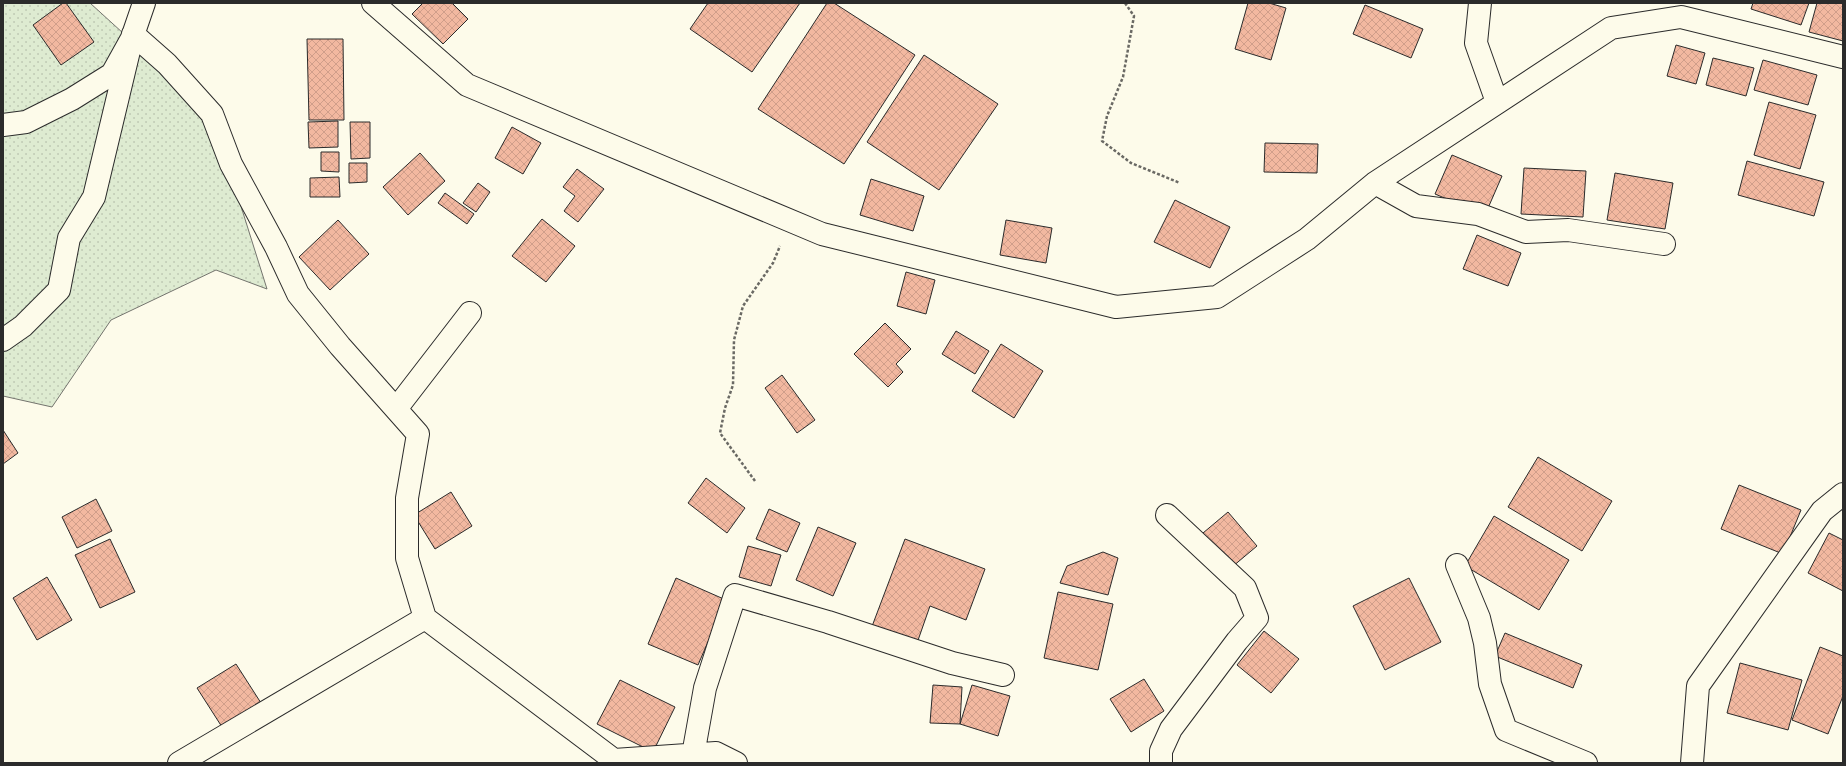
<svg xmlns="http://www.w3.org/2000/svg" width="1846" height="766" font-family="Raleway,sans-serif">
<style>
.grass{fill:url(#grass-dots);stroke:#74746e}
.building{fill:url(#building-cross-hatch);stroke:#2b2b2b}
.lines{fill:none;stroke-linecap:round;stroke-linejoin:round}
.minor-casing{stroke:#2b2b2b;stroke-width:24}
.tertiary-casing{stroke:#2b2b2b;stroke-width:24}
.path{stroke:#6a6964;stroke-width:2.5;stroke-dasharray:3 2;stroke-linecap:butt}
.minor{stroke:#fdfbea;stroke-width:22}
.tertiary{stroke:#fdfbea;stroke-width:22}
</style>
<defs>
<pattern id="grass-dots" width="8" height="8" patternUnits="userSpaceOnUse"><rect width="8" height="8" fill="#deebd1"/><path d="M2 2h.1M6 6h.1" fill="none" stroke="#bfcab4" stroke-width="1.8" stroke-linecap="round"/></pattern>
<pattern id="building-cross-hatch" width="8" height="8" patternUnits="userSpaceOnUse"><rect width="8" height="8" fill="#f2b8a0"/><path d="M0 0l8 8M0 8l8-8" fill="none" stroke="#d09e8a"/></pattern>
</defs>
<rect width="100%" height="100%" fill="#fdfbea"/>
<path class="grass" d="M 3,3 L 90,3 L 212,114 L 267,289 L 216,270 L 111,320 L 52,407 L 3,396 Z"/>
<path class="building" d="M 63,3 L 66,3 L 94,42 L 61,65 L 33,25 Z
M 423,3 L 452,3 L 468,19 L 443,44 L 412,14 Z
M 708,3 L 800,3 L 752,72 L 690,29 Z
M 827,3 L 834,3 L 915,55 L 844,164 L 758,109 Z
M 1248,3 L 1269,3 L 1286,8 L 1271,60 L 1235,49 Z
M 1753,3 L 1809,3 L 1801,25 L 1751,9 Z
M 1817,3 L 1843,3 L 1843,41 L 1809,32 Z
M 1365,5 L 1423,29 L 1411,58 L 1353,34 Z
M 307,39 L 343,39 L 344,120 L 309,120 Z
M 1676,45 L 1705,53 L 1696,84 L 1667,76 Z
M 924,55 L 998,104 L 939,190 L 867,142 Z
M 1713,58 L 1754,68 L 1746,96 L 1706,85 Z
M 1763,60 L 1817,75 L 1808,105 L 1754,90 Z
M 1769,102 L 1816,115 L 1800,169 L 1754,155 Z
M 338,121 L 338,147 L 309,148 L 308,122 Z
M 350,122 L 370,122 L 370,158 L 351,159 Z
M 512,127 L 541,143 L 523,174 L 495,158 Z
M 1265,143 L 1318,144 L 1317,173 L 1264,172 Z
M 321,152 L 339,152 L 339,172 L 321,171 Z
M 420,153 L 445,181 L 408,215 L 383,187 Z
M 1452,155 L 1502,176 L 1485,215 L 1435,194 Z
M 1747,161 L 1824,182 L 1814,216 L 1738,195 Z
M 349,163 L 367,163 L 367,182 L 349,183 Z
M 1524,168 L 1586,171 L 1583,217 L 1521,214 Z
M 577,169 L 604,189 L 578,222 L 564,211 L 575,196 L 563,187 Z
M 1615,173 L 1673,183 L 1665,229 L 1607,220 Z
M 339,177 L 340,197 L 310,197 L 310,178 Z
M 871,179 L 924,196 L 913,231 L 860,215 Z
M 478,183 L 490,192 L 476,212 L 463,203 Z
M 445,193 L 474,214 L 467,224 L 438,203 Z
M 1175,200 L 1230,227 L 1210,268 L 1154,242 Z
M 542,219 L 575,246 L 546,282 L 512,256 Z
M 338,220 L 369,254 L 330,290 L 299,257 Z
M 1006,220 L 1052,228 L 1046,263 L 1000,255 Z
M 1477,235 L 1521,253 L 1508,286 L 1463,269 Z
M 906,272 L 935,280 L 926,314 L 897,306 Z
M 885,323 L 911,349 L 896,364 L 903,372 L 888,387 L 854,354 Z
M 956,331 L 989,351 L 975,374 L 942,354 Z
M 1001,344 L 1043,371 L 1014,418 L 972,391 Z
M 782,375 L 815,420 L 797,433 L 765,388 Z
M 3,430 L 18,453 L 3,464 Z
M 1538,457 L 1612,501 L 1582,551 L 1508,507 Z
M 706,478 L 745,508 L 727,533 L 688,503 Z
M 1739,485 L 1801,510 L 1783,554 L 1721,529 Z
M 451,492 L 472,526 L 435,549 L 414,515 Z
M 96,499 L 112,531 L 77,548 L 62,517 Z
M 769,509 L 800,523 L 787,552 L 756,539 Z
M 1228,512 L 1257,546 L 1232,567 L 1203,533 Z
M 1494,516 L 1569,560 L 1539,610 L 1465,566 Z
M 818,527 L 856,543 L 833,596 L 796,580 Z
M 1829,533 L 1843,540 L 1843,591 L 1808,573 Z
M 110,539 L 135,592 L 100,608 L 75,555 Z
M 905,539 L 985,569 L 966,620 L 930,606 L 916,646 L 871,629 Z
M 748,546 L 781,555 L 771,586 L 739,577 Z
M 1103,552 L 1118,558 L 1108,595 L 1060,583 L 1067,566 Z
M 47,577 L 72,620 L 37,640 L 13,598 Z
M 676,578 L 726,600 L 698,665 L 648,644 Z
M 1409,578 L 1441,642 L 1385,670 L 1353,606 Z
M 1058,592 L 1113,604 L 1098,670 L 1044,658 Z
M 1264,631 L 1299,659 L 1271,693 L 1237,665 Z
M 1505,633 L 1582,665 L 1573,688 L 1495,656 Z
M 1820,647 L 1843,656 L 1843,696 L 1828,734 L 1792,720 Z
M 1740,663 L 1802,680 L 1788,730 L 1727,713 Z
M 236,664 L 261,703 L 222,727 L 197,688 Z
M 1144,679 L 1164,711 L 1131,732 L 1110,699 Z
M 620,680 L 675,707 L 653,752 L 597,724 Z
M 933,685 L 962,687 L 960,724 L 930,723 Z
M 972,685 L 1010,696 L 998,736 L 960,724 Z"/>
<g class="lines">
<g class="minor-casing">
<path id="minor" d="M 373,3 L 467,85 L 822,234 L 1116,307 L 1217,297 L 1307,239 L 1375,183 L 1611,28 L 1681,17 L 1843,57
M 1480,3 L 1476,43 L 1497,102
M 3,125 L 26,122 L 72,99 L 112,74 L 132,38 L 144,3
M 1375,183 L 1416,206 L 1478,214 L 1526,232 L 1568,230 L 1664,244
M 3,340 L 23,326 L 59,290 L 69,238 L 94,197 L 133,34 L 167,64 L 212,114 L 231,164 L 276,247 L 298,294 L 340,346 L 418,434 L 407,498 L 407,558 L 425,618
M 396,409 L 470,313
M 1457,565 L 1479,618 L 1485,643 L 1490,684 L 1506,730 L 1586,763
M 693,755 L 705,688 L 735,595 L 828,622 L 952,663 L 1003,675
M 179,763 L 425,618 L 614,760 L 716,753 L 736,763
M 1161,763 L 1161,751 L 1171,729 L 1237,641 L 1257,618 L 1245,588 L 1167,515"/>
</g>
<g class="tertiary-casing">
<path id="tertiary" d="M 1692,763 L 1698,686 L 1822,511 L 1843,494"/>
</g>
<path class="path" d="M 1125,3 L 1134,16 L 1123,77 L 1107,116 L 1102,141 L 1131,163 L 1180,183
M 755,481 L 720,433 L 725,408 L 733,385 L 734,340 L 743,306 L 773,263 L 780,246"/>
<use href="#minor" class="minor"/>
<use href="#tertiary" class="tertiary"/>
</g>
<rect width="1846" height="766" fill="none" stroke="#2b2b2b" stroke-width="8"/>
</svg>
